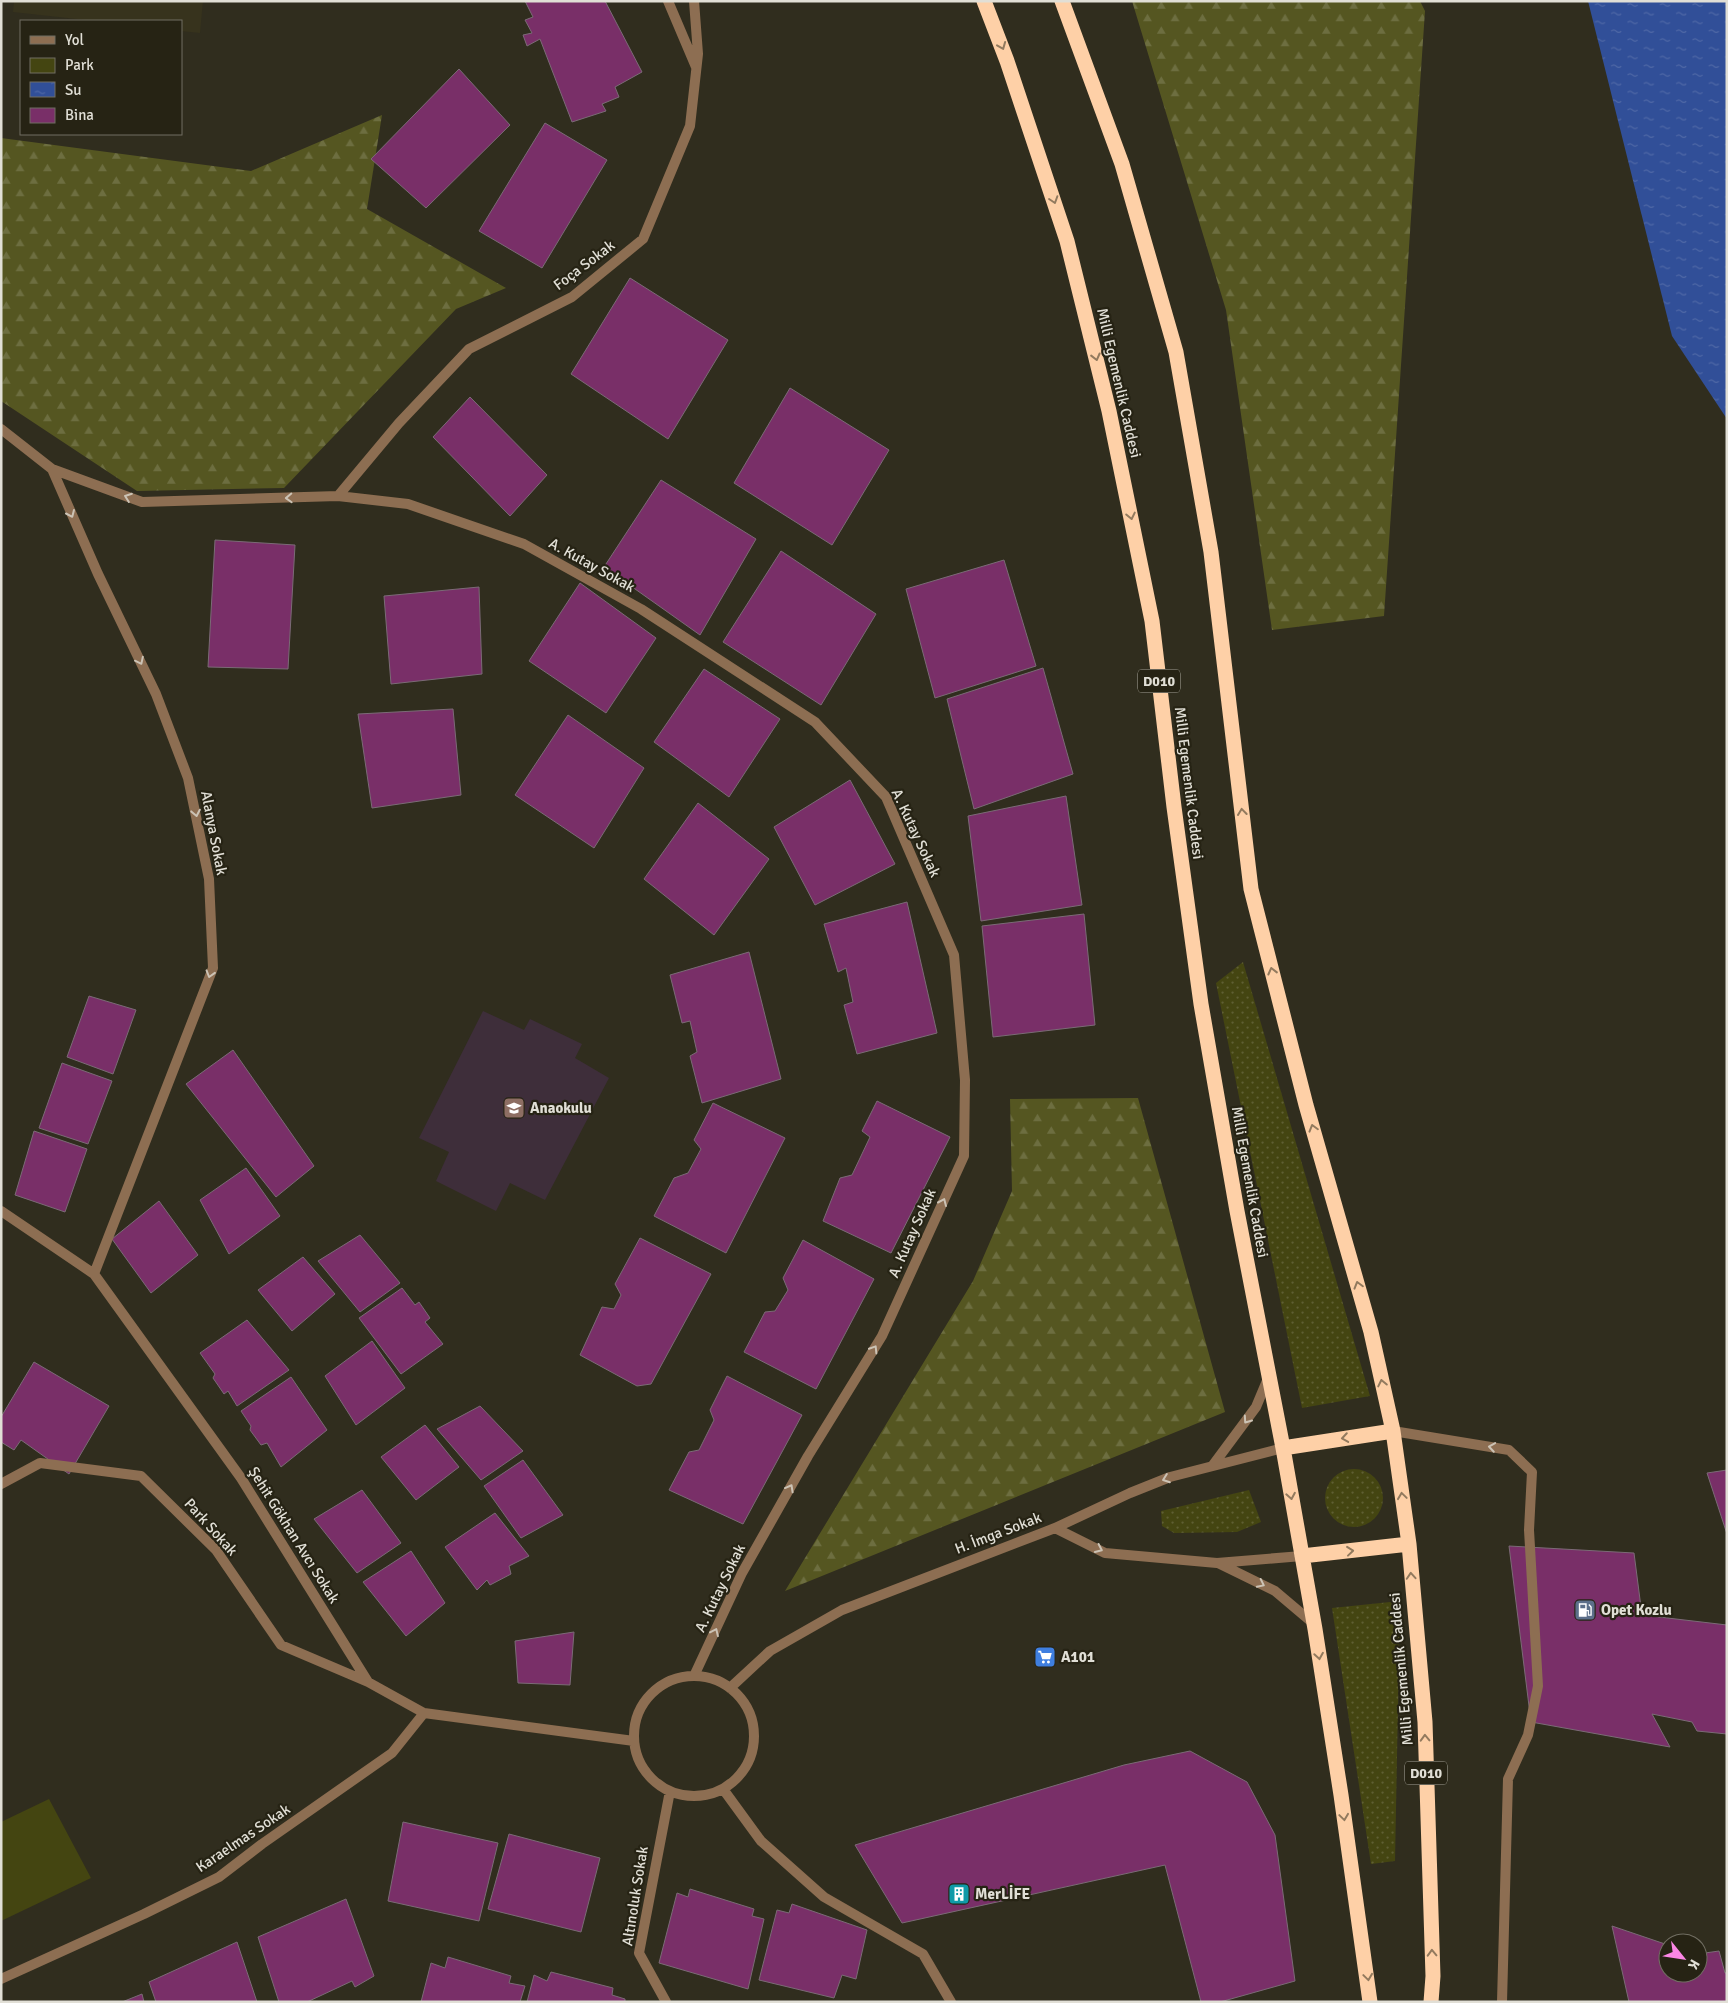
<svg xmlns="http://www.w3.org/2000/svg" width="1728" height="2003" font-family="Signika,sans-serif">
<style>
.built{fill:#37331d}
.education{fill:#3e2e3a}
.green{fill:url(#green-dots)}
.forest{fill:url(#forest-firs)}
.pitch{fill:#444511}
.water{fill:url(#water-ripples)}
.building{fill:#792f68;stroke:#7b6b76}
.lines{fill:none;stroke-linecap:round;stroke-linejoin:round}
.street{stroke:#8d6e52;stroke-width:10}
.highway{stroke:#fed0a7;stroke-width:15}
.oneway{stroke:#927a5e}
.oneway2{stroke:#ccc3b5}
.labels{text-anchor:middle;stroke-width:4.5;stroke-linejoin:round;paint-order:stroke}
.shield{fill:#262314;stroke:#a9a79c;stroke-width:1}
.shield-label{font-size:14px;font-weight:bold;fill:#e1dfd6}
.street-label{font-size:15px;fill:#e1dfd6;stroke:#262314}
.poi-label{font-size:15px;font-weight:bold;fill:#e1dfd6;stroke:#262314;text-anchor:start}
</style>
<defs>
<pattern id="green-dots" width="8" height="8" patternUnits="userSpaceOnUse" patternTransform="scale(1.25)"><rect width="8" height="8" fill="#444511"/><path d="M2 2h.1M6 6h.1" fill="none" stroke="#5f5f33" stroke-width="1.8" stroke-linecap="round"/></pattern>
<pattern id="forest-firs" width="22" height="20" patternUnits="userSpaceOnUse" patternTransform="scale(1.25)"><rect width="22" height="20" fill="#555621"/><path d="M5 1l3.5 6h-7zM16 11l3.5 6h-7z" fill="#6d6e40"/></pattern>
<pattern id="water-ripples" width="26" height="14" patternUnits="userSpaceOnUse" patternTransform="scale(1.25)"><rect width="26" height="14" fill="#314f98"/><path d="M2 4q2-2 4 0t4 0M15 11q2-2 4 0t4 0" fill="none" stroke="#4f68a6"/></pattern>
</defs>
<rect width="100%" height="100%" fill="#302d1e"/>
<path class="built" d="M 14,1 L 203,1 L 200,33 L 181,31 L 181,21 L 95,21 L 13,12 Z"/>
<path class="education" d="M 483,1011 L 524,1030 L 530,1019 L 582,1044 L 575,1058 L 609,1078 L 545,1200 L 510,1183 L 496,1211 L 436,1181 L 449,1152 L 419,1138 Z"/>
<path class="green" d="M 1243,962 L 1370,1396 L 1302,1408 L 1216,983 Z
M1325 1498a29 29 0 1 1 58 0a29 29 0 1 1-58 0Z
M 1249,1490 L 1261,1522 L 1237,1532 L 1174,1533 L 1162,1526 L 1161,1511 Z
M 1400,1601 L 1395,1861 L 1371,1864 L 1332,1608 Z"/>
<path class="forest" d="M 1132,1 L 1420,1 L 1425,11 L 1384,616 L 1272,630 L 1226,310 Z
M 382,115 L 367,209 L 506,288 L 456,309 L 284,488 L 137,491 L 1,401 L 1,138 L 251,171 Z
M 1138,1098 L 1225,1412 L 785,1591 L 973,1281 L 1012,1191 L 1010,1099 Z"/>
<path class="pitch" d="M 49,1799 L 91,1878 L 1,1921 L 1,1822 Z"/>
<path class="water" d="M 1588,1 L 1727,1 L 1727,419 L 1672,336 Z"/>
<path class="building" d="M 525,1 L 605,1 L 642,72 L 615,87 L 619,97 L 602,104 L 606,111 L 572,122 L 540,39 L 527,46 L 523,35 L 532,33 L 525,20 L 533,17 Z
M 459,69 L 510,125 L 426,208 L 371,159 Z
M 545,123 L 607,160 L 542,268 L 479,231 Z
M 630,278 L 728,340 L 668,439 L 571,374 Z
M 790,388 L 889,450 L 832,545 L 734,483 Z
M 470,397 L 547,475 L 510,516 L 433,437 Z
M 661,480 L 756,539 L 700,635 L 604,567 Z
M 215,540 L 295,545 L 288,669 L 208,667 Z
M 781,551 L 876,614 L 821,705 L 723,642 Z
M 1004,560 L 1036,666 L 935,698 L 906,589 Z
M 580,583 L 656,638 L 606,713 L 529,661 Z
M 479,587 L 482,674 L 391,684 L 384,596 Z
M 1043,668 L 1073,774 L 974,809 L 947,699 Z
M 704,669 L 780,719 L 729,797 L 654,742 Z
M 453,709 L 461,795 L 372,808 L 358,714 Z
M 568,715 L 644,768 L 594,848 L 515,795 Z
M 850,780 L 895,864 L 815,905 L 774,827 Z
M 1066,796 L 1082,905 L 981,921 L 968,816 Z
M 698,803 L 769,859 L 714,935 L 644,879 Z
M 907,902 L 937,1033 L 857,1054 L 844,1005 L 853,1002 L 846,968 L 838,972 L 824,924 Z
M 1084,914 L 1095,1025 L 993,1037 L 982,926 Z
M 749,952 L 781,1079 L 702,1103 L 690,1056 L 697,1052 L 690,1021 L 682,1023 L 670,975 Z
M 89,996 L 136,1010 L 113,1074 L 67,1057 Z
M 233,1050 L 314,1166 L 276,1197 L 186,1084 Z
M 62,1063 L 112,1081 L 88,1144 L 39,1128 Z
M 877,1101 L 950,1137 L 891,1253 L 823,1221 L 840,1178 L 852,1175 L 870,1137 L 862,1131 Z
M 713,1103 L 785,1138 L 726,1253 L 654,1216 L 674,1178 L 688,1173 L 701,1149 L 694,1140 Z
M 34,1131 L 87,1149 L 65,1212 L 15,1195 Z
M 246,1168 L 280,1216 L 229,1254 L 200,1200 Z
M 159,1201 L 198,1255 L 151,1293 L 112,1239 Z
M 360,1235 L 400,1283 L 360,1312 L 318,1261 Z
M 640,1238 L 711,1274 L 651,1384 L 637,1386 L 580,1355 L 602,1307 L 614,1309 L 621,1295 L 615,1284 Z
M 803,1240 L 874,1279 L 816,1389 L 744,1352 L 765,1312 L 775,1311 L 788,1290 L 783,1278 Z
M 303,1257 L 335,1294 L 292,1331 L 258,1290 Z
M 402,1288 L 415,1305 L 419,1302 L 430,1318 L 425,1322 L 443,1344 L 401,1374 L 359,1318 Z
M 247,1320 L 289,1370 L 237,1406 L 228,1391 L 224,1394 L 213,1378 L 215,1374 L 200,1353 Z
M 372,1341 L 405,1388 L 356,1425 L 325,1376 Z
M 34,1362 L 109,1406 L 69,1474 L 21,1440 L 14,1450 L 1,1442 L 1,1417 Z
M 727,1376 L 802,1415 L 743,1524 L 669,1490 L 689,1452 L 699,1450 L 714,1420 L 710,1410 Z
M 291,1377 L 327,1430 L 281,1467 L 267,1443 L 261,1445 L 250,1430 L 251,1426 L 241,1411 Z
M 480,1406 L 523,1451 L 481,1480 L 437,1429 Z
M 425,1425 L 459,1467 L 416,1500 L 381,1457 Z
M 523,1460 L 563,1515 L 521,1538 L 484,1486 Z
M 1727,1470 L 1727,1534 L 1707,1473 Z
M 362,1490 L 401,1543 L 357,1573 L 314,1519 Z
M 495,1513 L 529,1556 L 509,1566 L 511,1574 L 490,1585 L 487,1580 L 477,1590 L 445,1547 Z
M 1509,1546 L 1634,1553 L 1642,1615 L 1727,1625 L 1727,1734 L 1697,1731 L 1692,1722 L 1652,1714 L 1670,1747 L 1531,1722 Z
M 411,1551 L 445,1603 L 406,1636 L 363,1582 Z
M 574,1632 L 570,1685 L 518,1683 L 515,1641 Z
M 1190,1751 L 1247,1782 L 1275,1835 L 1295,1981 L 1220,2002 L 1201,2002 L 1165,1865 L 902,1923 L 855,1845 L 1124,1765 Z
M 403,1822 L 498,1843 L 479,1921 L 388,1901 Z
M 509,1834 L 600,1858 L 581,1932 L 488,1909 Z
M 690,1889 L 754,1909 L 752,1916 L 764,1919 L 748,1989 L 659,1963 L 677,1893 L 688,1897 Z
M 346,1899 L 374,1976 L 355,1987 L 352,1981 L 307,2002 L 279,2002 L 258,1937 Z
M 792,1904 L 867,1930 L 856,1979 L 842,1975 L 834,1998 L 759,1980 L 777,1910 L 789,1913 Z
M 1612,1926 L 1668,1945 L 1668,1973 L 1698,1973 L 1698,1954 L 1719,1951 L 1725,1973 L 1727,1973 L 1727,2002 L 1629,2002 Z
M 237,1942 L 257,2002 L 156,2002 L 149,1982 Z
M 448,1957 L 511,1976 L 509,1983 L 525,1986 L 520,2002 L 421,2002 L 431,1963 L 445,1968 Z
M 551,1972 L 613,1988 L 612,1995 L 625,1999 L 625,2002 L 527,2002 L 534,1975 L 547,1981 Z
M 142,1994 L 144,2002 L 122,2002 Z"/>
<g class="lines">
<path class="street" d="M 668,1 L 696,67
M 1,429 L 52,469 L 98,574 L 156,694 L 188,778 L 209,879 L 213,968 L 94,1274
M 52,469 L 142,502 L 338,496 L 408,504 L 524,544 L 641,609 L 815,722 L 886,797 L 954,955 L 965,1080 L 964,1156 L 882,1336 L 808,1456 L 742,1573 L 694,1676
M 338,496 L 399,423 L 469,349 L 572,297 L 643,239 L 690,126 L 698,54 L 694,1
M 1,1211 L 94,1274 L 241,1478 L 368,1682 L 424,1713 L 634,1741
M 1393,1431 L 1509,1450 L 1532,1472 L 1529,1530 L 1538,1686 L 1528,1735 L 1508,1779 L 1502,2002
M 1213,1465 L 1256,1407 L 1269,1376
M 1,1484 L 40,1463 L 141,1476 L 216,1550 L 281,1645 L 368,1682
M 1055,1528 L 1105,1553 L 1217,1563 L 1302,1556
M 1218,1563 L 1275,1591 L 1314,1624
M634 1736a60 60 0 1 1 120 0a60 60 0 1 1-120 0Z
M 730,1688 L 770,1651 L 842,1610 L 1055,1528 L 1130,1493 L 1170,1477 L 1283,1448
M 723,1789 L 761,1841 L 824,1897 L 923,1954 L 951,2002
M 1,1979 L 144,1914 L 219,1877 L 262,1844 L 392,1753 L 424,1713
M 666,2002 L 639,1953 L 670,1791"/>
<path class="highway" d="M 984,1 L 1007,61 L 1067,241 L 1109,411 L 1152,621 L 1174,807 L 1201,1004 L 1237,1211 L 1283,1448 L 1315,1629 L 1341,1795 L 1370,2002
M 1062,1 L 1122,164 L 1176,352 L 1211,552 L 1251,889 L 1306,1105 L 1371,1332 L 1393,1431 L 1409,1544 L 1425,1722 L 1433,1976 L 1431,2002
M 1283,1448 L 1393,1431
M 1302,1556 L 1409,1544"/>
</g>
<defs><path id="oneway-chevron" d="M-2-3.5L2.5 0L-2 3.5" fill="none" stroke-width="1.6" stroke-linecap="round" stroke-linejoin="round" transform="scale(1.25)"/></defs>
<g class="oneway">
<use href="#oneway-chevron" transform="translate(1002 46) rotate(68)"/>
<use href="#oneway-chevron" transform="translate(1054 200) rotate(72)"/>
<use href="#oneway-chevron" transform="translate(1096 357) rotate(76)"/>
<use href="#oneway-chevron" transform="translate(1131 516) rotate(78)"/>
<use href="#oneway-chevron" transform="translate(1242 812) rotate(-97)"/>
<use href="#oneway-chevron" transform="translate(1272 971) rotate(-104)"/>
<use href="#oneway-chevron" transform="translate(1313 1128) rotate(-106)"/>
<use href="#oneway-chevron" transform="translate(1358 1285) rotate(-106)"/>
<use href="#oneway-chevron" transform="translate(1382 1383) rotate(-102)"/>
<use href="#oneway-chevron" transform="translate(1345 1438) rotate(171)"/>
<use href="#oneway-chevron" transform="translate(1291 1496) rotate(80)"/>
<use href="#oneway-chevron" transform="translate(1402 1496) rotate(-98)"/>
<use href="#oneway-chevron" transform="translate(1350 1551) rotate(-6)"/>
<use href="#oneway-chevron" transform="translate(1411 1576) rotate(-94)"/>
<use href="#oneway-chevron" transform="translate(1319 1656) rotate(81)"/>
<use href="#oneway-chevron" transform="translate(1425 1738) rotate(-92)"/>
<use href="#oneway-chevron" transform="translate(1344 1817) rotate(82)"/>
<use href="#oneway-chevron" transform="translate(1432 1953) rotate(-92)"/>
<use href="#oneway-chevron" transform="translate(1368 1977) rotate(82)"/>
</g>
<g class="oneway2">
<use href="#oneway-chevron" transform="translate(128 497) rotate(-160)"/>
<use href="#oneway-chevron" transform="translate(289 498) rotate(178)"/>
<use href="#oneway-chevron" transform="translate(71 514) rotate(66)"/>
<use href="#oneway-chevron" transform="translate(140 661) rotate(64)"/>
<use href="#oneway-chevron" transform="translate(196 813) rotate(79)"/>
<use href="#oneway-chevron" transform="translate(210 974) rotate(107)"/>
<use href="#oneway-chevron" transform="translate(943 1202) rotate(-66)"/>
<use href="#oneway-chevron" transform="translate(874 1349) rotate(-58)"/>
<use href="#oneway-chevron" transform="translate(1247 1420) rotate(125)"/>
<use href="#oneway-chevron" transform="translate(1492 1447) rotate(-171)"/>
<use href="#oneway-chevron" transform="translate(1166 1479) rotate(160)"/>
<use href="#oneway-chevron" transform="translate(790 1488) rotate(-61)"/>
<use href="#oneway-chevron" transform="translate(1099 1549) rotate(25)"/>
<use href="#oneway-chevron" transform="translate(1261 1584) rotate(26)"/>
<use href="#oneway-chevron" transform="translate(715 1632) rotate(-65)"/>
</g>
<defs>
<g id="school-square" transform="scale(1.125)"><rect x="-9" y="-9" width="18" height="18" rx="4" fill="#8d6e63" stroke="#262314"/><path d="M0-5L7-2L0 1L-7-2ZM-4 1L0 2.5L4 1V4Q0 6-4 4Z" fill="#fff"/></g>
<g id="fuel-square" transform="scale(1.125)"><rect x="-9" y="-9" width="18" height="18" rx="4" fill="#5c6f8a" stroke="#262314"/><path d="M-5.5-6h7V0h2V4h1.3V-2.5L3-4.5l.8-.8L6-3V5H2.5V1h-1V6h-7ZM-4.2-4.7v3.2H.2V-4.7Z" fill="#fff"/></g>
<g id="supermarket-square" transform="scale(1.125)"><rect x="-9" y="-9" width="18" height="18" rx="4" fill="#3f7fe0" stroke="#262314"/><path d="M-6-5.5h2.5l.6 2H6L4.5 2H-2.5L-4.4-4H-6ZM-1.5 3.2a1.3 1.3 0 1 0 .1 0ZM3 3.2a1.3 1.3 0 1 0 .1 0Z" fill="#fff"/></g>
<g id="building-square" transform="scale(1.125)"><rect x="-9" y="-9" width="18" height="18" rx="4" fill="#0f9aa8" stroke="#262314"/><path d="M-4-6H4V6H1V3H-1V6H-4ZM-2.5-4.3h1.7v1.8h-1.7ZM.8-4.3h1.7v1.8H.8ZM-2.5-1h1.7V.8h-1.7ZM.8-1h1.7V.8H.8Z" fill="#fff"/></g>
</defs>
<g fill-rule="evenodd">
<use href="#school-square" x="514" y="1108"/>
<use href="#fuel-square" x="1585" y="1610"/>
<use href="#supermarket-square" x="1045" y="1657"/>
<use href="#building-square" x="959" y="1894"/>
</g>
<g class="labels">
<g class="shield">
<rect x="1138" y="669.5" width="42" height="23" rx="4"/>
<rect x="1405" y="1761.5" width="42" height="23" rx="4"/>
</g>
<g class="shield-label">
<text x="1159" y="686">D010</text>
<text x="1426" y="1778">D010</text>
</g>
<g class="street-label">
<text transform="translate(584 265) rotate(-37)" y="5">Foça Sokak</text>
<text transform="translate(1119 383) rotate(77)" y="5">Milli Egemenlik Caddesi</text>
<text transform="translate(592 565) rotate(29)" y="5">A. Kutay Sokak</text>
<text transform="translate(1189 783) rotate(83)" y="5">Milli Egemenlik Caddesi</text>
<text transform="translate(214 833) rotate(79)" y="5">Alanya Sokak</text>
<text transform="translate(916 833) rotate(65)" y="5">A. Kutay Sokak</text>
<text transform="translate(1250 1182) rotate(80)" y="5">Milli Egemenlik Caddesi</text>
<text transform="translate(912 1233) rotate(-66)" y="5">A. Kutay Sokak</text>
<text transform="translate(211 1527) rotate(48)" y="5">Park Sokak</text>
<text transform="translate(998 1533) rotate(-21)" y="5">H. İmga Sokak</text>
<text transform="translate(294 1535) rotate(58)" y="5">Şehit Gökhan Avcı Sokak</text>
<text transform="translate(720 1588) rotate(-64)" y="5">A. Kutay Sokak</text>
<text transform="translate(1401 1669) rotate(-95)" y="5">Milli Egemenlik Caddesi</text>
<text transform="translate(243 1838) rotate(-34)" y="5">Karaelmas Sokak</text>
<text transform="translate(635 1896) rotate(-81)" y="5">Altınoluk Sokak</text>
</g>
<g class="poi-label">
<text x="530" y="1113">Anaokulu</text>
<text x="1601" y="1615">Opet Kozlu</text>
<text x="1061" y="1662">A101</text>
<text x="975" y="1899">MerLİFE</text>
</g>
</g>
<rect width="1728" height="2003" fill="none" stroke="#e1dfd6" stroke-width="5"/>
<rect x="20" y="20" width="162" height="115" fill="#262314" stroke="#716e62"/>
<rect x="30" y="36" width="25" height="8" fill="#8d6e52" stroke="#716e62"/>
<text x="65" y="45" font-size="15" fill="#e1dfd6">Yol</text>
<rect x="30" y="58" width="25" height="15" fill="#444511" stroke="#716e62"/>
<text x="65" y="70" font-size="15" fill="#e1dfd6">Park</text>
<rect x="30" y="82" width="25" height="15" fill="url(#water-ripples)" stroke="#716e62"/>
<text x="65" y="95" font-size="15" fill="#e1dfd6">Su</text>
<rect x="30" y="108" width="25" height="15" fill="#792f68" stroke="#716e62"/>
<text x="65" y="120" font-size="15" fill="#e1dfd6">Bina</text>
<g transform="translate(1683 1958) rotate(120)"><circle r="24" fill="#262314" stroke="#716e62"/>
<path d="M0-4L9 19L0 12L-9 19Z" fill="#fb87e5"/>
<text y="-8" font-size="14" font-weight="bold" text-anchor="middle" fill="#e1dfd6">K</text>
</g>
</svg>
